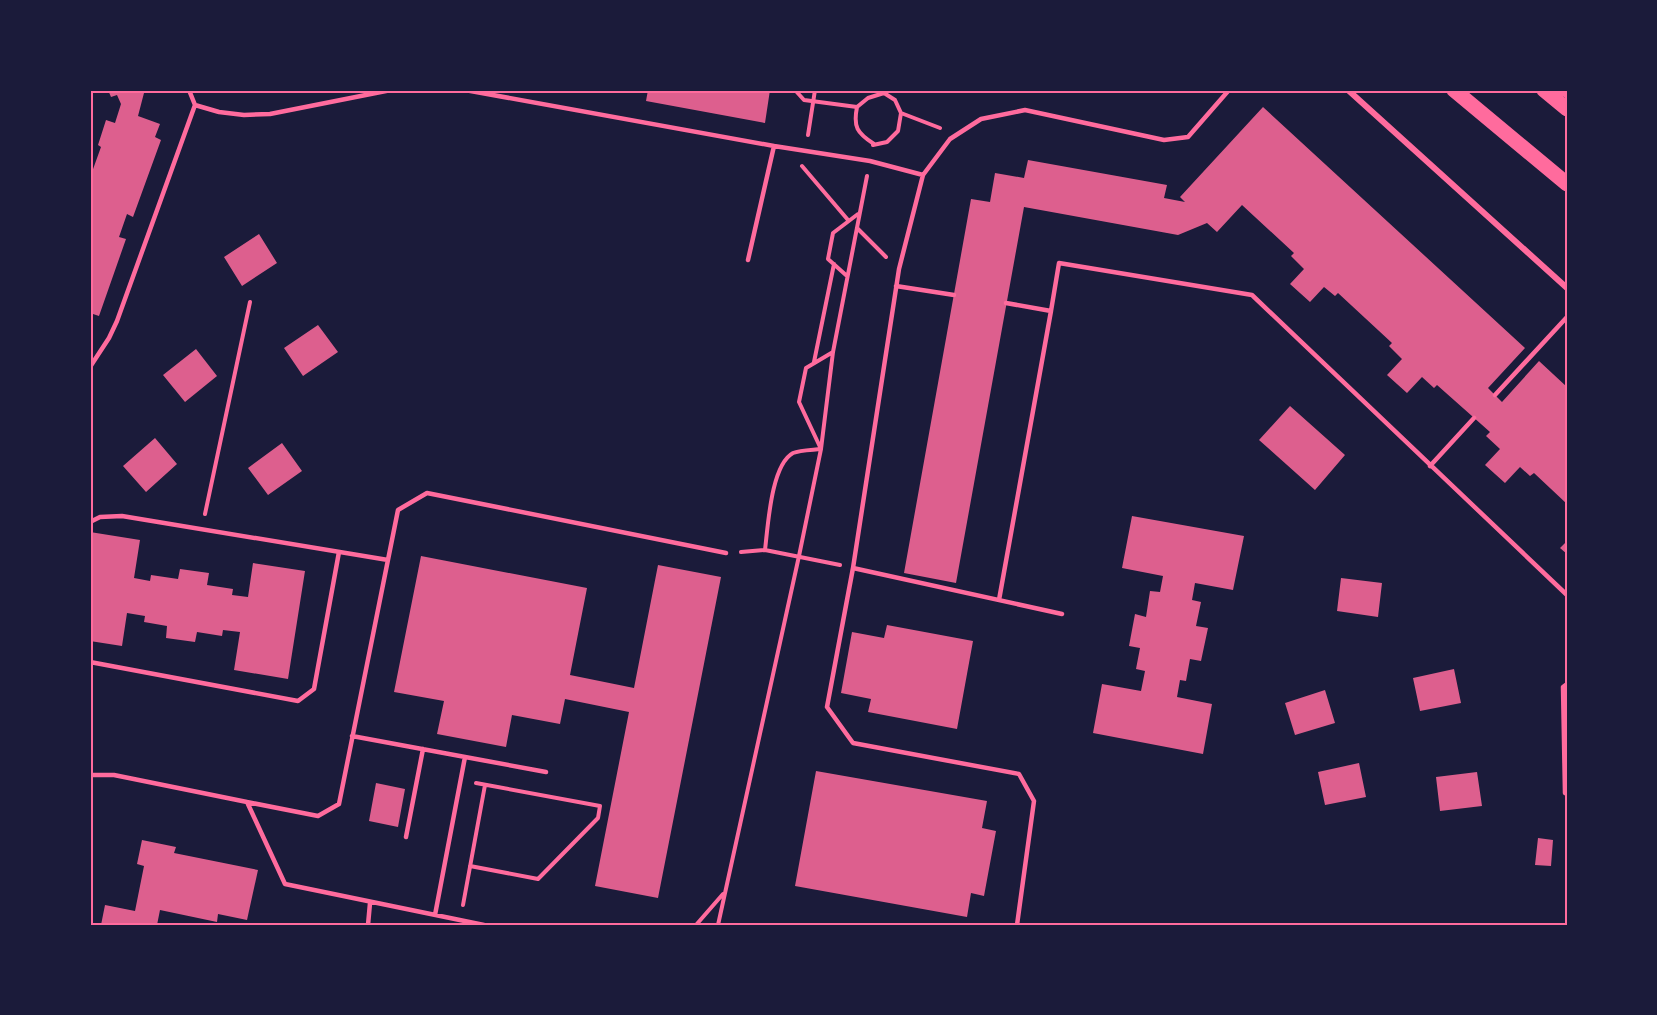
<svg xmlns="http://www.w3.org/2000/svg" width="1657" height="1015" font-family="'Alegreya Sans',sans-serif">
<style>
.building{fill:#dd5f8e}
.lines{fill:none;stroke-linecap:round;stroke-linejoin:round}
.path{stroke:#ff6b9d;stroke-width:4}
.service{stroke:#ff6b9d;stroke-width:4.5}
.minor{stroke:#ff6b9d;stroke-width:6}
.primary{stroke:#ff6b9d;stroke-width:15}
.neatline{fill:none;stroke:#ff6b9d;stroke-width:2}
</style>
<rect width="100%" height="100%" fill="#1b1b3a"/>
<path class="building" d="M 108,90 L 152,90 L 144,93 L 138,116 L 160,124 L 155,137 L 161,140 L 133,217 L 127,214 L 119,237 L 126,239 L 99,316 L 90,313 L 90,171 L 92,172 L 101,147 L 98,145 L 106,120 L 115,123 L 121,104 L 117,95 L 111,97 Z
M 648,90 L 770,90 L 765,123 L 646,101 Z
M 1263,107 L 1525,348 L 1488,388 L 1502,402 L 1539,361 L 1567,387 L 1567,504 L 1534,473 L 1530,476 L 1520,467 L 1505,483 L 1485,465 L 1500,449 L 1486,436 L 1490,432 L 1437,385 L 1434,388 L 1422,377 L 1407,393 L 1387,375 L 1402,359 L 1389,346 L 1392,343 L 1338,293 L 1335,296 L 1324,287 L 1310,302 L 1290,284 L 1304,269 L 1291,256 L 1294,253 L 1242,205 L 1217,232 L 1207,223 L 1178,235 L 1024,207 L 956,583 L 904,573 L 971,199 L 990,202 L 995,173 L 1024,178 L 1028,160 L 1167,185 L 1164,198 L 1185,202 L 1180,197 Z
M 259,234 L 277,263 L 242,286 L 224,257 Z
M 318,325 L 338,352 L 303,376 L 284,348 Z
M 196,349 L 217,376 L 185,402 L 163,375 Z
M 1290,406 L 1345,455 L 1315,490 L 1259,440 Z
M 155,438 L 177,464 L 146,492 L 123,466 Z
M 282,443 L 302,471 L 268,495 L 248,468 Z
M 1132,516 L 1244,536 L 1233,590 L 1195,583 L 1192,600 L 1201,602 L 1196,626 L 1208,628 L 1201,661 L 1190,659 L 1186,681 L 1180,680 L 1177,697 L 1212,704 L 1203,754 L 1093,733 L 1102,684 L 1141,691 L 1145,671 L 1136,669 L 1140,648 L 1129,646 L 1135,614 L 1146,617 L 1150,591 L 1160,592 L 1163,576 L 1122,568 Z
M 90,532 L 140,540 L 134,578 L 150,581 L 151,575 L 178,579 L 180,569 L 209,573 L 207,585 L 233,589 L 232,595 L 248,597 L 253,563 L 305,571 L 288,679 L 234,670 L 240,632 L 223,630 L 222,636 L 197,632 L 195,642 L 166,638 L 167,626 L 144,622 L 145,616 L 127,613 L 122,646 L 90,641 Z
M 1567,541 L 1567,554 L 1560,548 Z
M 421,556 L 587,588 L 570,675 L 634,688 L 658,565 L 721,577 L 658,898 L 595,886 L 629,712 L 565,699 L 560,724 L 512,715 L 506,747 L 437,734 L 444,701 L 394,692 Z
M 1341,578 L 1382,583 L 1378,617 L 1337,611 Z
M 887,625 L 973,641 L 957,729 L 868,712 L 871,699 L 841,693 L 852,632 L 884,638 Z
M 1454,669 L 1461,703 L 1420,711 L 1413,678 Z
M 1325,690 L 1335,723 L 1295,735 L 1285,703 Z
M 1359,763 L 1366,797 L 1325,805 L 1318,772 Z
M 816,771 L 987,801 L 982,828 L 996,831 L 984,896 L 971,893 L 967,917 L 795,886 Z
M 1477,772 L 1482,806 L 1440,811 L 1436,777 Z
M 376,783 L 405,789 L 398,827 L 369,821 Z
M 1538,838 L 1553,840 L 1551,866 L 1535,865 Z
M 142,840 L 176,847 L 174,853 L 258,870 L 247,920 L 218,914 L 217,922 L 160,910 L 157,925 L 101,925 L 105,905 L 135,911 L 144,866 L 137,864 Z"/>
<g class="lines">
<path class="path" d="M 795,90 L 804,100 L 857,107
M 901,113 L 940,128
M 808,135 L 815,90
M 874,144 C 857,133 853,127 857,107 L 868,98 L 884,93
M 873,145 L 887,142 L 898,131 L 901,113 L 895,100 L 884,93 L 884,90
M 802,166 L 848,220
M 857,228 L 886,257
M 847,276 L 828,259 L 833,233 L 858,214
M 833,352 L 806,368 L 799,402 L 821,449 C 812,450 800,450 793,453 C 771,465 768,526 765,550 L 840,565
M 814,362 L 834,264
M 205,514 L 250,302
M 741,552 L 765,550
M 470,866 L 538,879 L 598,818 L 600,806 L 476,783
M 463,905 L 485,785
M 696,925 L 723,894
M 718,925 L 799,556 L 821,449 L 833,352 L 867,176"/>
<path class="service" d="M 189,90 L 195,105
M 465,90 L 774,146
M 923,175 L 899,269 L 853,568 L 1062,614
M 748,260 L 774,146 L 870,161 L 923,175 L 950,139 L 981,119 L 1025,110 L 1164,140 L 1188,137 L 1229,90
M 896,286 L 954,295
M 1051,311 L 1059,263 L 1252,295 L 1567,595
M 90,367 L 109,338 L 117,321 L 195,105 L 219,112 L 244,115 L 270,114 L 391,90
M 1495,395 L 1567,317
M 1430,466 L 1474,418
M 90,522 L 100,517 L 122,516 L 388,560
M 853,568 L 827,707 L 853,743 L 1019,774 L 1034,801 L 1017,925
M 999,600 L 1051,311 L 1006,303
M 90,662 L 298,701 L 314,689 L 339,552
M 1567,684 L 1563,687 L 1565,793 L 1567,794
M 352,736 L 546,772
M 90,775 L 114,775 L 247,802 L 285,884 L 484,925
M 247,802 L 318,816 L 339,804 L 398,510 L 427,493 L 726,553
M 406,837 L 423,749
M 435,915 L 465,757
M 368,925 L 370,903"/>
<path class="minor" d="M 1348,90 L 1567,288
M 1556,90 L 1567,95"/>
<path class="primary" d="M 1454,90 L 1567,184
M 1544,90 L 1567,109"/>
</g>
<rect width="1657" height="1015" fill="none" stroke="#1b1b3a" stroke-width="183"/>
<rect x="92" y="92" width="1474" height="832" class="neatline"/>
</svg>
